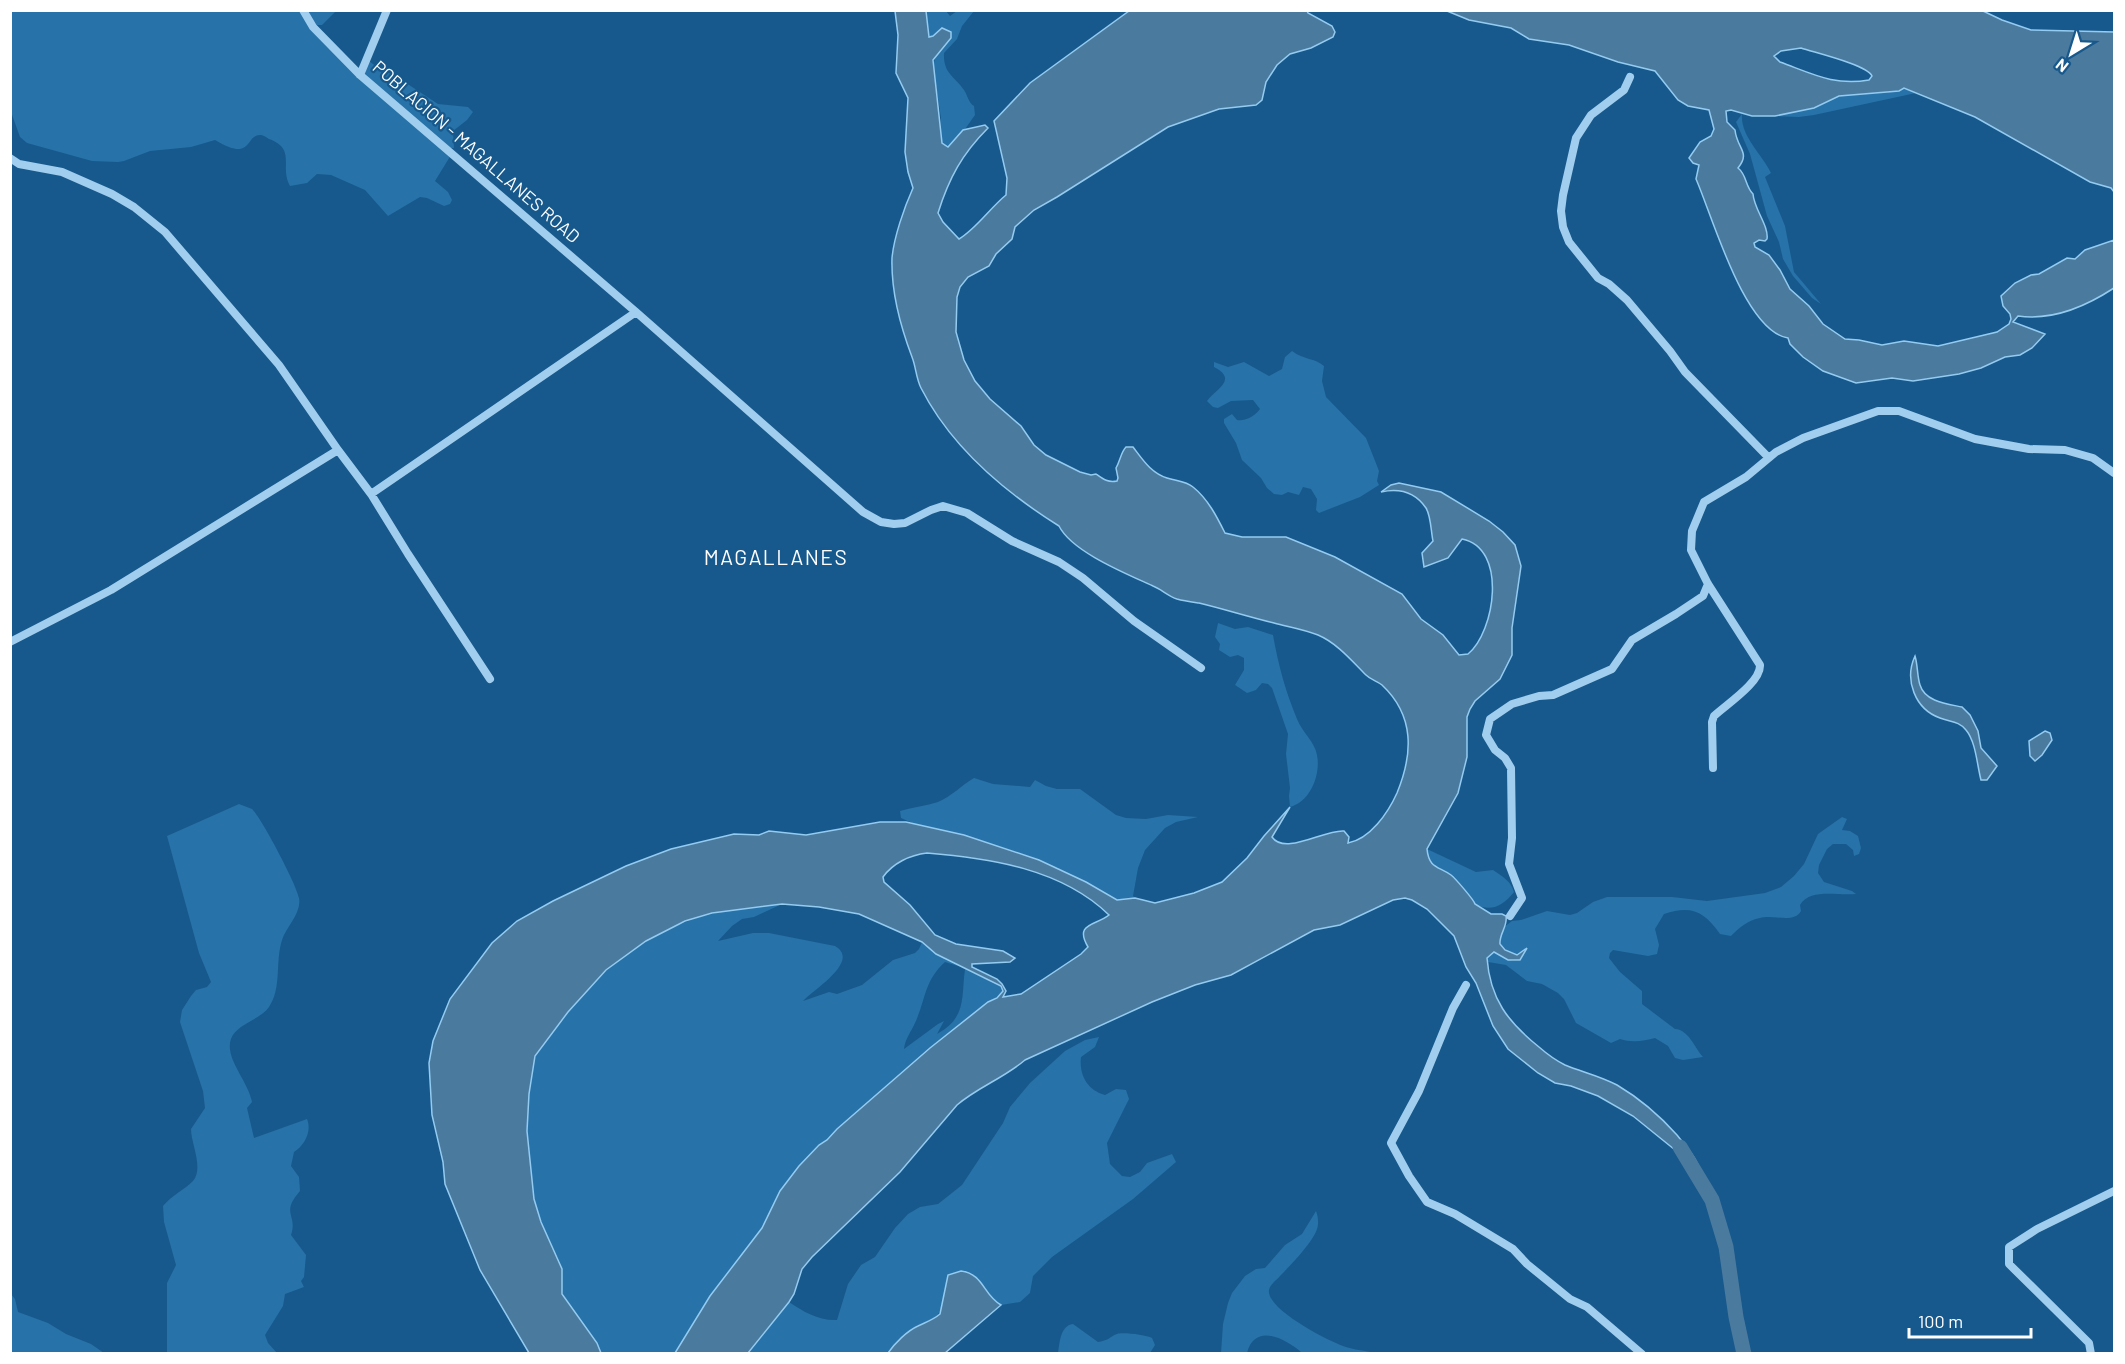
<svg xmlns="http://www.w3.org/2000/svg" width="2125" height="1364" font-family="Barlow,sans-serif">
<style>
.green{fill:#2772a8}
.water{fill:#4b7a9f;stroke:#94cbf1;stroke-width:1.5;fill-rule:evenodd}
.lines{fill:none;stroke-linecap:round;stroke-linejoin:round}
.river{stroke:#4b7a9f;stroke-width:15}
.minor{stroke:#a1ceef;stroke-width:8}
.labels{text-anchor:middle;stroke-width:4.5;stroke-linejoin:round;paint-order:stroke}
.street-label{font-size:18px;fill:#fff;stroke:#17598c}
.quarter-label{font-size:21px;letter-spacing:1.5px;fill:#fff;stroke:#17598c}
</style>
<rect width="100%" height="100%" fill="#17598c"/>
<path class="green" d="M 11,10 L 303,11 L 362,77 L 369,61 L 377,67 L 397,77 L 438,104 L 468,107 L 473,112 L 467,120 L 453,131 L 454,148 L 448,148 L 451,155 L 435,181 L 448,192 L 452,200 L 450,204 L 444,206 L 427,198 L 420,197 L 388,216 L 365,190 L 331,175 L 317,174 L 307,183 L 290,186 C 279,167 297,149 269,139 C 266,137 263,135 260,135 C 245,135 253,163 215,140 L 191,147 L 150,151 L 124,161 L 118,162 L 92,161 L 27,143 L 20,137 L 11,112 Z
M 306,11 L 336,11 L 322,25 L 314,25 Z
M 926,11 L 946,11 L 950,16 L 957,11 L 974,11 L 962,26 L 957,39 L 944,53 C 943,74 955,76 964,90 C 968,96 968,102 974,106 L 975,115 L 958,139 L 947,147 L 942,143 L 940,136 L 941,118 L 933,66 L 936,55 L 951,38 L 928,37 Z
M 1904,88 L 1916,93 L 1814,115 L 1799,117 L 1775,116 L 1814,108 L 1839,96 L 1899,91 Z
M 1742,114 C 1740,136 1762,154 1771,173 L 1765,177 L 1785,226 L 1794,272 L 1821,304 L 1812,298 L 1793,276 L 1783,259 L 1779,242 L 1767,216 L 1750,154 L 1736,122 Z
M 1292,351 C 1304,360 1315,358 1324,366 L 1322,381 L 1326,397 L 1366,438 L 1379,471 L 1377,481 L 1379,485 L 1360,497 L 1319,513 L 1316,510 L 1317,499 L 1311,489 L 1303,487 L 1299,495 L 1288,492 L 1282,495 L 1274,494 L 1267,488 L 1261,478 L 1242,460 L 1236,443 L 1224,423 L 1224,419 L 1232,414 L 1237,420 C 1245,422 1256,415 1260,409 L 1253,400 L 1231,401 L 1218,408 L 1213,407 L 1207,401 C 1215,389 1239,380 1214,367 L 1214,362 L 1228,367 L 1244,362 L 1269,376 L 1282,369 L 1285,357 Z
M 1218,623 L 1235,629 L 1248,627 L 1273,635 C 1278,664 1286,693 1297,719 C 1302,732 1315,742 1317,755 C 1321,775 1310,802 1290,807 L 1289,796 L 1290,788 L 1286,754 L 1288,734 L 1272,688 L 1268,684 L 1262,683 L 1256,690 L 1247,693 L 1235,685 L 1244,670 L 1244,658 L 1238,655 L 1230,657 L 1219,650 L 1220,644 L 1215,637 Z
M 974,778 L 993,784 L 1030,787 L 1035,780 L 1046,786 L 1057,789 L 1080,789 L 1116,815 L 1126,818 L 1146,819 L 1168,815 L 1198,817 L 1176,822 L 1165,828 L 1145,850 L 1138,868 L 1133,896 L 1135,898 L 1117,900 L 1086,882 L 1039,860 L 964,835 L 919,826 L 901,818 L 900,811 C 913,807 926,806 938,802 C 952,796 962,785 974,778 Z
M 239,804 C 243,806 248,807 252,809 C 261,817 297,885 299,898 C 302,913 286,927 282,940 C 275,962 282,988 269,1007 C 260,1020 236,1024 231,1039 C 224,1058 249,1082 252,1102 L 247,1108 L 254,1138 L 307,1119 C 312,1131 305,1145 294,1152 L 291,1166 L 299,1177 L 300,1191 C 280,1214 298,1214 291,1235 L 306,1255 L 304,1277 L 301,1281 L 304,1287 L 285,1294 L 283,1306 L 265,1335 L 268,1343 L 277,1353 L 167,1353 L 167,1283 L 176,1265 L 164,1222 L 163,1206 C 172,1195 184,1190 193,1181 C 204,1168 191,1144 191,1129 L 205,1108 L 203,1091 L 180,1022 L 182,1010 L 191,996 L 196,990 L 207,987 L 211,982 L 199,953 L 167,836 Z
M 1842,817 L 1847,819 L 1842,830 L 1850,831 L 1858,836 L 1861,848 L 1859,854 L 1854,856 L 1853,850 L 1846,844 L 1833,844 L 1827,849 L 1819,865 L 1818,873 L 1824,882 L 1852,891 L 1856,894 C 1837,896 1810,888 1800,905 L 1801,911 C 1794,924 1773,914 1760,918 C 1748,920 1739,928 1731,936 L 1720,934 C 1704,911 1691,905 1664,914 L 1655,929 L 1659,945 L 1657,954 L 1648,956 L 1613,950 L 1610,953 L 1609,958 L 1620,972 L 1642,991 L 1642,1004 L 1675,1029 C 1689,1030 1694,1047 1703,1057 L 1683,1060 L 1675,1058 L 1668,1046 L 1655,1038 C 1644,1041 1632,1043 1620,1039 L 1611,1043 L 1576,1023 L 1564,999 L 1558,993 L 1542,984 L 1527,981 L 1506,965 L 1488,962 L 1487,956 L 1495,949 L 1512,961 L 1520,961 L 1523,955 C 1513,958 1507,951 1499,944 L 1499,939 L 1504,927 L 1512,921 L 1521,920 L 1547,911 L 1570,915 L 1577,913 L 1593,902 L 1607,897 L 1672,897 L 1707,901 L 1765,893 L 1781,887 L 1794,876 L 1804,864 L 1818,834 Z
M 1427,849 L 1476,872 L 1493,870 C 1502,876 1511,881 1514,892 C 1504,905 1491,913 1475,904 C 1474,900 1455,878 1451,875 C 1439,866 1429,869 1427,849 Z
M 782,904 L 754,917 L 742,919 L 732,926 L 718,941 L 753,933 L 769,933 L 835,946 C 861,961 814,989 803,1001 L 829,992 L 837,994 L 862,985 L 893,960 L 915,953 L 919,949 L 922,942 L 936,954 L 958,966 L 945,962 C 924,981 926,999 915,1023 C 911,1032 905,1039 904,1049 L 938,1024 L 944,1021 L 937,1034 C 967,1017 961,999 965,969 L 1001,986 L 1003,991 L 997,998 L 979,1009 L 903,1071 L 837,1129 L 827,1140 L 819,1145 L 799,1166 L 780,1191 L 762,1228 L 710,1296 L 675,1353 L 601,1353 C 592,1332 575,1316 564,1296 C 559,1288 564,1275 561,1265 C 552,1243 538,1222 533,1198 C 527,1161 522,1093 535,1058 C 540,1043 555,1029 564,1017 C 624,941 685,909 782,904 Z
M 1099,1037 L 1095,1047 L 1081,1057 C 1079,1075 1087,1090 1105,1095 L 1116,1089 L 1126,1090 L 1129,1099 L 1107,1143 L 1110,1164 L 1122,1176 L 1130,1177 L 1140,1172 L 1147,1163 L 1172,1154 L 1176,1162 L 1133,1199 L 1052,1257 L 1033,1276 L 1030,1293 L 1020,1302 L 1001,1305 L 993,1301 L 978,1278 L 943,1303 C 938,1322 930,1318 916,1327 C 906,1333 894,1343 888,1353 L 748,1354 L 789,1302 C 804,1312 819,1321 837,1320 L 848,1284 L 861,1265 L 875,1257 L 895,1228 L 908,1214 L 920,1207 L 938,1204 L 962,1185 L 1003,1123 L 1010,1107 L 1030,1083 L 1065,1051 L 1085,1040 Z
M 1316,1211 C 1318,1216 1319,1224 1317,1229 C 1313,1242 1290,1266 1280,1276 C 1277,1280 1270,1284 1269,1290 C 1266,1309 1327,1340 1343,1346 C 1353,1350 1364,1350 1374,1353 L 1302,1353 C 1286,1339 1255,1322 1247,1353 L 1221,1353 L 1223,1324 L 1228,1303 L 1232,1293 L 1245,1276 L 1256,1269 L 1265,1268 L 1285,1245 L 1302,1234 Z
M 11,1294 L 15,1299 L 18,1312 L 48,1323 L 66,1334 L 91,1344 L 104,1353 L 11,1353 Z
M 1073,1324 L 1098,1342 C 1110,1340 1109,1337 1117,1334 C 1123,1332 1146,1335 1152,1338 L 1155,1345 L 1150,1353 L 1058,1353 C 1060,1342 1060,1326 1073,1324 Z"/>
<path class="water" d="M 895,11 L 926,11 L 929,37 L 933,36 L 942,28 L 951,32 L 951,38 L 933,60 L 942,143 L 948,147 L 963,130 L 985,125 L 988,128 C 962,154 949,178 938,213 L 943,222 L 959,239 C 976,229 990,208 1006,195 L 1007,178 L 994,121 L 1030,83 L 1129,11 L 1307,11 L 1308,13 L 1332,26 L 1335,32 L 1333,37 L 1311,48 L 1290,54 L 1277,65 L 1266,82 L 1262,100 L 1256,105 L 1219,109 L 1168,127 L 1057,197 L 1034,210 L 1015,227 L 1012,239 L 996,254 L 989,266 L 968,277 L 960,287 L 957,297 L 956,332 L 964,360 L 975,381 L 990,399 L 1021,426 L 1034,445 L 1046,455 L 1080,472 L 1091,475 L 1096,474 C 1103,479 1108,483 1117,481 L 1118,478 L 1116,468 C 1120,461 1121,452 1126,447 L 1133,447 C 1143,460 1151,473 1167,478 C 1176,481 1186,481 1193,487 C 1208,499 1217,517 1225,533 L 1242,537 L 1286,537 L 1335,557 L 1402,594 L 1421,619 L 1443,635 L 1459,655 L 1468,654 C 1495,632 1508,548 1462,539 L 1448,558 L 1424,567 L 1422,553 L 1433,541 C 1431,532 1431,516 1426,508 C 1415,492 1399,488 1381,492 L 1391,485 L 1399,483 L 1441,492 L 1489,521 L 1503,532 L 1515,545 L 1521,566 L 1512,628 L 1512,655 L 1500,679 L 1475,701 L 1470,709 L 1467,717 L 1467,757 L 1458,793 L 1427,849 C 1429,869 1439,866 1451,875 C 1455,878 1474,900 1475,904 L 1491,914 L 1502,914 L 1506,916 C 1508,926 1499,934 1500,944 L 1505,950 L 1517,955 L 1527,948 L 1520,960 L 1508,960 L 1494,952 L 1487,958 C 1490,999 1508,1022 1539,1047 C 1547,1054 1555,1060 1565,1065 C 1582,1072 1600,1076 1617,1085 C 1639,1098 1660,1116 1677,1135 C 1688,1149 1699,1160 1702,1178 L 1680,1154 L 1633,1116 L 1598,1096 L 1571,1086 L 1555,1083 L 1538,1073 L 1508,1049 L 1493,1026 L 1476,983 L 1466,967 L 1454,936 L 1427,909 L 1412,900 L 1405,898 L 1393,900 L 1340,925 L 1314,930 L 1231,975 L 1195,985 L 1152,1002 L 1025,1060 C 1004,1078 978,1087 957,1105 L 900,1172 L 812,1257 L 802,1269 L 794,1294 L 789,1302 L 748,1353 L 675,1353 L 710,1296 L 762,1228 L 780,1191 L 799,1166 L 819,1145 L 827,1140 L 837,1129 L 930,1048 L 988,1002 L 997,998 L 1003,991 L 1001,986 L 936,954 L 922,942 L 859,914 L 819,907 L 782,904 L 712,913 L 685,921 L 646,941 L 606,970 L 568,1012 L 535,1056 L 529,1094 L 527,1131 L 534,1199 L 541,1222 L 562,1269 L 562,1294 L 597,1343 L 601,1353 L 529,1353 L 480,1270 L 445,1184 L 443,1162 L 432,1115 L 429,1063 L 433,1041 L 450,999 L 492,943 L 517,921 L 553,901 L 626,866 L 671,849 L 734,834 L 759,835 L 769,831 L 806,835 L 880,822 L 906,822 L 964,835 L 1039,860 L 1086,882 L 1117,900 L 1135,898 L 1155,903 L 1194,893 L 1222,882 L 1247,858 L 1264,836 L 1290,807 L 1272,837 C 1285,856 1325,829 1344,831 L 1349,837 L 1348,843 C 1370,839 1388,813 1397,793 C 1413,754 1415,716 1382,685 C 1377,681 1371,680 1366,675 C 1352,661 1337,643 1318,635 C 1303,629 1289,627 1274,623 C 1249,617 1224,609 1199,603 C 1192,602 1184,601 1177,599 C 1168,596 1161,589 1153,586 C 1127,574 1072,552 1059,526 C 1003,491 951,447 921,388 C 916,378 916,367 912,357 C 901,328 891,290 892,258 C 894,237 904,208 913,188 L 908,172 L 905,152 L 908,98 L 896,73 L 898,35 ZM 927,853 C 990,858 1062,869 1109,915 C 1095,926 1074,923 1088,947 L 1081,954 L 1021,994 L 1003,997 L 1006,991 L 1002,984 L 997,979 L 972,967 L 972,964 L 1010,962 L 1015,958 L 1003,951 L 956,944 L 935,935 L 910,905 L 884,882 L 883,877 C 893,863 910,855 927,853 Z
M 1983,11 L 2002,20 L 2031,30 L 2114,32 L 2114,192 L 2111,188 L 2090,182 L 1975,117 L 1904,88 L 1899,91 L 1839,96 L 1814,108 L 1775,116 L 1752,116 L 1731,110 L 1726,111 L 1727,122 L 1735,130 C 1737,149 1751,152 1738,168 C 1747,175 1745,186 1753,194 C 1754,209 1769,226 1767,239 L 1765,241 L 1759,240 L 1754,243 L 1755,247 L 1769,255 L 1780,270 L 1790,289 L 1809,306 L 1823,324 L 1845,339 L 1859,340 L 1882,345 L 1904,341 L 1938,346 L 1997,332 L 2009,324 L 2011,319 L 2010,314 L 2003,306 L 2001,296 L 2015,283 L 2031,275 L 2039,274 L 2067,258 L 2075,259 L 2085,250 L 2114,240 L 2114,288 C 2085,307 2053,321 2018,316 L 2013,322 L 2045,334 L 2032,348 L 2020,355 L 2005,357 L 1981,368 L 1959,374 L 1913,381 L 1892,378 L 1856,383 L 1823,371 L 1803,357 L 1790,344 L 1788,338 C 1744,331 1712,215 1696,179 L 1699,165 L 1693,163 L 1689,158 L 1700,142 L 1711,136 L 1714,129 L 1709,110 L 1688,106 L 1678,100 L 1655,71 L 1618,62 L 1569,45 L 1529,39 L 1511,28 L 1469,20 L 1447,11 ZM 1801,48 C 1816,53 1867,65 1872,76 L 1869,80 C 1834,86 1813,74 1780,62 L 1774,56 L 1781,51 Z
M 1915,656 C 1918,666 1917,676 1920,685 C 1925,702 1948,704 1962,707 L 1970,715 L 1978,731 L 1981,748 L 1997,766 L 1987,780 L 1981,780 C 1977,765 1976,742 1966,730 C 1959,721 1950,722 1940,718 C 1915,709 1904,680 1915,656 Z
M 2045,731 L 2050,733 L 2052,740 L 2042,755 L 2035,761 L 2030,756 L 2029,741 Z
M 961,1271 C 984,1274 983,1295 1001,1305 L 945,1353 L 888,1353 C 895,1343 907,1331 918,1326 C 926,1322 933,1320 940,1314 L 948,1275 Z"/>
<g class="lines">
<path class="river" d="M 1680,1147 L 1712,1200 L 1726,1247 L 1736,1317 L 1744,1354"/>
<path class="minor" d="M 303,10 L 313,27 L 360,75 L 636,312 L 863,512 L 881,522 L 894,524 L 905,523 L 931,510 L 943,506 L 967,513 L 1012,541 L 1059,562 L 1083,578 L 1134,621 L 1201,668
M 360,75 L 387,10
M 1630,77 L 1624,90 L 1591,115 L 1576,138 L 1563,195 L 1561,211 L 1563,227 L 1569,242 L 1598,278 L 1609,284 L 1627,300 L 1670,351 L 1685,372 L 1769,458
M 10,158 L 19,164 L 62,172 L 112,194 L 134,207 L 165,232 L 279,365 L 338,450
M 371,494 L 408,554 L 490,679
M 10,642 L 111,590 L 338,450 L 371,494 L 636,312
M 1713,768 L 1712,722 L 1714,716 C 1727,704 1761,682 1760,665 L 1708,584 L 1691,550 L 1692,531 L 1704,502 L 1746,477 L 1776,452 L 1803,438 L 1878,411 L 1899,411 L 1975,439 L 2029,449 L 2065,450 L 2093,458 L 2114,473
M 1510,916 L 1522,898 L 1509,864 L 1512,838 L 1511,768 L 1505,758 L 1495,750 L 1486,735 L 1490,719 L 1512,704 L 1539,696 L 1553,695 L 1612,669 L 1632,640 L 1676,614 L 1703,596 L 1708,584
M 1466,985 L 1453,1008 L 1419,1091 L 1391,1143 L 1409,1176 L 1427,1202 L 1455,1214 L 1513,1249 L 1527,1264 L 1570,1299 L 1587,1307 L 1642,1354
M 2091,1354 L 2089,1343 L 2009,1264 L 2009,1247 L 2037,1229 L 2114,1191"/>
</g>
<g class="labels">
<g class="street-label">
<text transform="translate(476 152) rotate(41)" y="6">POBLACION - MAGALLANES ROAD</text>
</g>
<g class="quarter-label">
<text x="776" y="565">MAGALLANES</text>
</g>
</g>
<rect width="2125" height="1364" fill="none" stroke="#ffffff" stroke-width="24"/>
<g transform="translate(2071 54) rotate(218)" stroke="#17598c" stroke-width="4.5" paint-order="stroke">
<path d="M0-4.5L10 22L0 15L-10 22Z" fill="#ffffff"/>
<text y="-9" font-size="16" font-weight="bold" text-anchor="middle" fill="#ffffff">N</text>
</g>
<path d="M1909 1328v9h122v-9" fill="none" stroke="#ffffff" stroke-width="3"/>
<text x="1918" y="1328" font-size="18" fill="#ffffff" stroke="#17598c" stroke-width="4.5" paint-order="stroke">100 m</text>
</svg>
